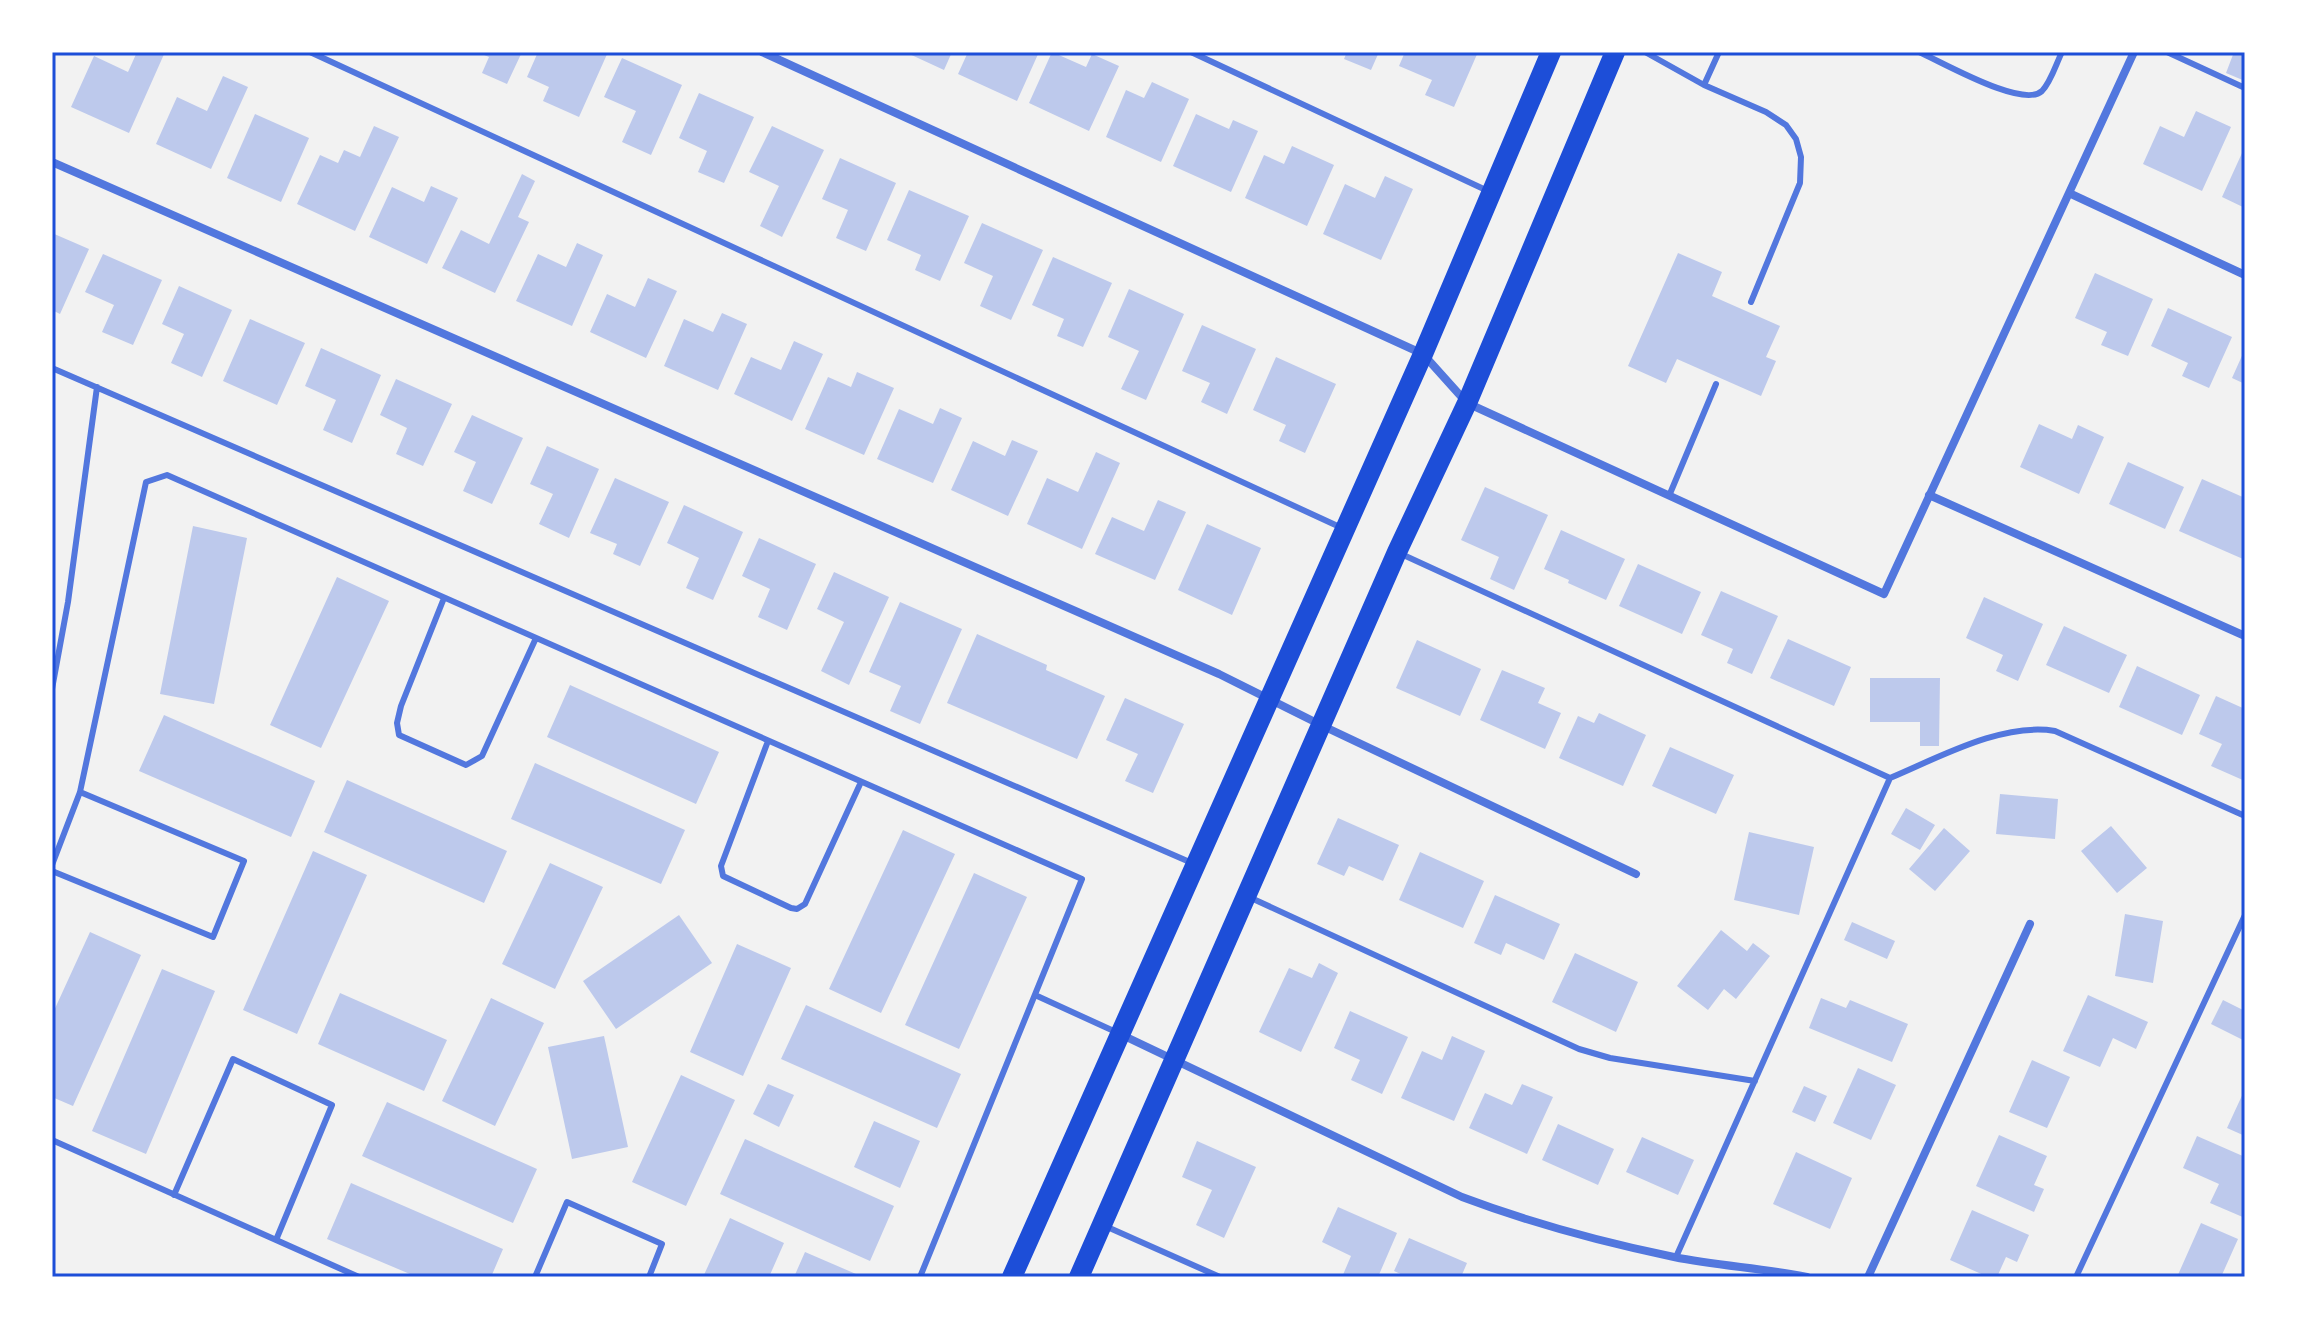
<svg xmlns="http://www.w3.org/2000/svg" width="2297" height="1329" font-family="Mulish,sans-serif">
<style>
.building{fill:#bdc9ec}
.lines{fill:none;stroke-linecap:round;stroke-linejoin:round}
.service{stroke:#5277de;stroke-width:6}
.minor{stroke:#5277de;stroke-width:8}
.primary{stroke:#1d4ed8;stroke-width:20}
.neatline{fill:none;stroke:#1d4ed8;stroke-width:3}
</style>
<rect width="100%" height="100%" fill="#f2f2f2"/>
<path class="building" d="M 137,52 L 165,52 L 129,133 L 71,107 L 94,56 L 128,72 Z
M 477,52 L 522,52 L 507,84 L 482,73 L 489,57 Z
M 538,52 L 608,52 L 579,117 L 543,101 L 549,87 L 527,77 Z
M 905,52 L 952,52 L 944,70 Z
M 968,52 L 1039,52 L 1017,101 L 958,74 Z
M 1052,52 L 1086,67 L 1092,54 L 1119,66 L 1089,131 L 1029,103 Z
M 1347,52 L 1379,52 L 1371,70 L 1344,59 Z
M 1405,52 L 1478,52 L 1454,107 L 1425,95 L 1432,80 L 1399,66 Z
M 2234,52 L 2245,52 L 2245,81 L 2226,73 Z
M 622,58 L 682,85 L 651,155 L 622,142 L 636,111 L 604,97 Z
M 223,76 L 248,87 L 211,169 L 156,144 L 177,97 L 207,111 Z
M 1152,82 L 1189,99 L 1161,162 L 1106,137 L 1126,90 L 1144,98 Z
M 699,93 L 754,117 L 724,183 L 698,172 L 707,151 L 679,138 Z
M 2196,111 L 2231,127 L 2202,191 L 2143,164 L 2160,126 L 2184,137 Z
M 255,114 L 309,138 L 281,202 L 227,178 Z
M 1196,114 L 1229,129 L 1233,120 L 1258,131 L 1231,192 L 1173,166 Z
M 374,126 L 399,137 L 355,231 L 297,204 L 320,155 L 338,163 L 344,150 L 360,157 Z
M 772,126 L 824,150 L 782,237 L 760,226 L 779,186 L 749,172 Z
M 1292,146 L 1334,165 L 1307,226 L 1245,198 L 1264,155 L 1284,164 Z
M 2242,153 L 2245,155 L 2245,208 L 2222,197 Z
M 840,158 L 896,183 L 866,251 L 836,238 L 848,210 L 822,199 Z
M 522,174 L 535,181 L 518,217 L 529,222 L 495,293 L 442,268 L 461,230 L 489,244 Z
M 1385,176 L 1413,189 L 1381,260 L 1323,234 L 1345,184 L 1375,198 Z
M 431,186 L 458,198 L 427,264 L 369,237 L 392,187 L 424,202 Z
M 909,190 L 969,216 L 940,281 L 915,270 L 921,255 L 887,240 Z
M 982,223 L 1043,250 L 1011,320 L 980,306 L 993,276 L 964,263 Z
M 52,233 L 89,249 L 60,314 L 52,310 Z
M 577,243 L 603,255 L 572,326 L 516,301 L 538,254 L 566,267 Z
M 1678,253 L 1722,272 L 1712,296 L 1780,326 L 1766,357 L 1776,361 L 1761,396 L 1677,359 L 1666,383 L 1628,366 Z
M 103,254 L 162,280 L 133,345 L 102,332 L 114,305 L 85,292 Z
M 1053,257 L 1112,283 L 1083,347 L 1057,336 L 1064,319 L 1032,305 Z
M 2095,273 L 2153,299 L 2128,356 L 2101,345 L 2107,332 L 2075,318 Z
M 648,278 L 677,291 L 646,358 L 590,332 L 607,294 L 635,307 Z
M 179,286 L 232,310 L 202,377 L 171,363 L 184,334 L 162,324 Z
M 1129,289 L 1184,314 L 1146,400 L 1121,389 L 1139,351 L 1108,337 Z
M 2168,308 L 2232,337 L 2209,388 L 2182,376 L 2188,363 L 2151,346 Z
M 722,313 L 747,324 L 718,390 L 664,366 L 684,319 L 713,332 Z
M 250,319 L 305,343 L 277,405 L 223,381 Z
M 1202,325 L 1256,349 L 1227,414 L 1201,402 L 1210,383 L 1182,371 Z
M 794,341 L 823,354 L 792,421 L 734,394 L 751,357 L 781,370 Z
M 321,348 L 381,375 L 352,443 L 323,430 L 336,400 L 305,386 Z
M 2245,349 L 2245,384 L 2232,378 Z
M 1276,357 L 1336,384 L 1305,453 L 1279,441 L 1286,425 L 1253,410 Z
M 857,372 L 894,388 L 864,455 L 805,429 L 828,377 L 851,387 Z
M 396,379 L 452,404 L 423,466 L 396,454 L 407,428 L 380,415 Z
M 940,408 L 962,418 L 933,483 L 877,459 L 899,409 L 933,424 Z
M 472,415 L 523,438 L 492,504 L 463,491 L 476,462 L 454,452 Z
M 2039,424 L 2072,439 L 2078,425 L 2104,437 L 2079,494 L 2020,467 Z
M 1012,440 L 1038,451 L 1008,516 L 951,490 L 973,441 L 1005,456 Z
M 547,446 L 599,469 L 569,538 L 539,524 L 553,494 L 530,484 Z
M 1096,452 L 1120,463 L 1082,549 L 1027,524 L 1047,478 L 1078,492 Z
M 2128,462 L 2184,487 L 2165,529 L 2109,504 Z
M 615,478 L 669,502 L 640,566 L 613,554 L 617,544 L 590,533 Z
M 2202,479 L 2245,498 L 2245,554 L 2243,559 L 2179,531 Z
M 1485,487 L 1548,515 L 1514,590 L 1490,579 L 1499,557 L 1461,540 Z
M 1158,500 L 1186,512 L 1155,580 L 1095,554 L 1112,517 L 1144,531 Z
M 684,505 L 743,532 L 713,600 L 686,588 L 699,558 L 667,543 Z
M 1207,524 L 1261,548 L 1232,615 L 1178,590 Z
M 193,526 L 247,538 L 214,704 L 160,694 Z
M 1561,530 L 1625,559 L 1606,600 L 1568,583 L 1569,580 L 1544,569 Z
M 759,538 L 816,564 L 787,630 L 758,617 L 770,589 L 742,576 Z
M 1638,564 L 1701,592 L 1682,634 L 1619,606 Z
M 834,572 L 889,597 L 849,685 L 821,671 L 844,622 L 817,609 Z
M 337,577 L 389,601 L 321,748 L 270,725 Z
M 1721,591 L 1778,616 L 1752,674 L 1727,663 L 1733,649 L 1701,635 Z
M 1984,597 L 2043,624 L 2018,681 L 1996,671 L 2003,655 L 1966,638 Z
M 900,602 L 962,629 L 920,724 L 890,711 L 901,686 L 869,672 Z
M 2064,626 L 2127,655 L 2109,693 L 2046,665 Z
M 977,634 L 1047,665 L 1046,670 L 1105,696 L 1077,759 L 947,703 Z
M 1788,639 L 1851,667 L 1834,706 L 1770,678 Z
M 1417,640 L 1481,669 L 1460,716 L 1396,688 Z
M 2137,666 L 2200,695 L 2182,735 L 2119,707 Z
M 1502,670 L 1545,688 L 1538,703 L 1561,713 L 1545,749 L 1480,720 Z
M 1870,678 L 1940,678 L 1939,746 L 1920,746 L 1920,722 L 1870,722 Z
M 570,685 L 719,752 L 696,804 L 547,737 Z
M 2216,696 L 2245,709 L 2245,781 L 2211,766 L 2222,744 L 2199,734 Z
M 1125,698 L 1184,724 L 1153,793 L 1125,781 L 1138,754 L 1106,740 Z
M 1599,713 L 1646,735 L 1623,786 L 1559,758 L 1578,716 L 1594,723 Z
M 164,715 L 315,781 L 291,837 L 139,771 Z
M 1670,747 L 1734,775 L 1716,814 L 1652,786 Z
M 535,763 L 685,830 L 661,884 L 511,819 Z
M 347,780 L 507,851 L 484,903 L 324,832 Z
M 2000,794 L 2058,799 L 2055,839 L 1996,834 Z
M 1906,808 L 1935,825 L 1920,850 L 1891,834 Z
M 1338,818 L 1399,845 L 1383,881 L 1349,866 L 1344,876 L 1317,864 Z
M 2111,826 L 2147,868 L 2117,893 L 2081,851 Z
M 1944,828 L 1970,851 L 1935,891 L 1909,869 Z
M 903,830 L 955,854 L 881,1013 L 829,989 Z
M 1749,832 L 1814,847 L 1799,915 L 1734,900 Z
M 313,851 L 367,875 L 297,1034 L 243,1010 Z
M 1420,852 L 1484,881 L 1463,928 L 1399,900 Z
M 550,863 L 603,887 L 555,989 L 502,964 Z
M 974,873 L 1027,897 L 959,1049 L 905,1025 Z
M 1495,895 L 1560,924 L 1544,960 L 1506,943 L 1501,955 L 1474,943 Z
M 2125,914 L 2163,921 L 2153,983 L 2115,976 Z
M 679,915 L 712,963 L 616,1029 L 583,981 Z
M 1852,922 L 1895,941 L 1887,959 L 1844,940 Z
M 1721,930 L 1747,951 L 1753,943 L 1770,956 L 1736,999 L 1724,989 L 1708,1010 L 1677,986 Z
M 90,932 L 141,955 L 73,1106 L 52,1097 L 52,1015 Z
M 737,944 L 791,968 L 743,1076 L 690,1052 Z
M 1575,953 L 1638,982 L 1616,1032 L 1552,1002 Z
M 1319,963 L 1338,973 L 1301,1052 L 1259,1032 L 1289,968 L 1312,978 Z
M 162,969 L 215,991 L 146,1154 L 92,1131 Z
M 340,993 L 447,1040 L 424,1091 L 318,1044 Z
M 2088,995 L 2148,1022 L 2136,1049 L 2113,1038 L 2100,1067 L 2063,1051 Z
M 491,998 L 544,1023 L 495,1126 L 442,1101 Z
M 1821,998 L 1846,1008 L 1850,1000 L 1908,1024 L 1892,1062 L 1809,1028 Z
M 2223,1000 L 2245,1011 L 2245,1041 L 2211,1024 Z
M 806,1005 L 961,1074 L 937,1128 L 781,1059 Z
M 1350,1011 L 1408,1037 L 1382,1094 L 1351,1080 L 1360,1060 L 1334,1048 Z
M 604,1036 L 628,1147 L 572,1159 L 548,1047 Z
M 1452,1036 L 1485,1051 L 1454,1121 L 1401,1098 L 1422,1051 L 1442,1060 Z
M 2032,1060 L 2070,1077 L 2047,1128 L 2009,1112 Z
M 1858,1068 L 1896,1085 L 1871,1140 L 1833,1123 Z
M 681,1075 L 735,1100 L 686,1206 L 632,1182 Z
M 768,1084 L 794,1095 L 779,1127 L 753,1114 Z
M 1522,1084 L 1553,1097 L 1527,1154 L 1469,1128 L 1485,1093 L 1512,1105 Z
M 1804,1086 L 1827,1096 L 1815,1122 L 1792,1112 Z
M 2245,1089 L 2245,1136 L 2227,1128 Z
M 387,1102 L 537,1169 L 513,1223 L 362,1156 Z
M 874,1121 L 920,1141 L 900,1188 L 854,1167 Z
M 1558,1124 L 1614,1149 L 1598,1185 L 1542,1160 Z
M 1999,1135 L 2047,1156 L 2034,1185 L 2044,1189 L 2034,1212 L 1976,1186 Z
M 2197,1136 L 2245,1157 L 2245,1218 L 2210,1203 L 2219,1184 L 2183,1168 Z
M 1642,1137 L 1694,1160 L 1678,1195 L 1626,1172 Z
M 745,1139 L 894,1206 L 870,1261 L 720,1194 Z
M 1197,1141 L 1256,1167 L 1224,1238 L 1196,1225 L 1212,1190 L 1182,1177 Z
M 1796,1152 L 1852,1178 L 1830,1229 L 1773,1204 Z
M 351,1183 L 503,1249 L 491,1277 L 417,1277 L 327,1239 Z
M 1338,1207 L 1397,1233 L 1378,1277 L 1342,1277 L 1351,1256 L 1322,1242 Z
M 1972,1210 L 2029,1235 L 2017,1262 L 2006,1257 L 1997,1277 L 1988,1277 L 1950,1260 Z
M 730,1218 L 784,1243 L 769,1277 L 703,1277 Z
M 2201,1223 L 2238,1239 L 2221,1277 L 2177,1277 Z
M 1409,1238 L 1467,1263 L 1461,1277 L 1407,1277 L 1394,1271 Z
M 805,1252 L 863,1277 L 794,1277 Z"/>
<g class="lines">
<path class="service" d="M 310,52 L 1342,528
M 1191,52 L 1488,191
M 1645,52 L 1704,85 L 1766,112 L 1786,125 L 1796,139 L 1801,157 L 1800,183 L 1751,302
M 1919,52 C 1942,62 2023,109 2042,91 C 2051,82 2056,64 2062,52
M 2167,52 L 2245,88
M 1704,85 L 1719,52
M 52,368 L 1192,863
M 1669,496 L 1716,384
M 1399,553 L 1890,778
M 444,598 L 401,706 L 397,723 L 399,735 L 466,765 L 482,756 L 536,638
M 52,689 L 68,602 L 97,387
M 768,741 L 721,866 L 723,876 L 791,908 L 797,909 L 805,904 L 861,782
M 52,865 L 80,792 L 146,482 L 167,475 L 1082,879 L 920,1277
M 52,871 L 213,937 L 244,861 L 80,792
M 1251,898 L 1579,1049 L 1610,1058 L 1755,1081
M 1035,995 L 1116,1032
M 52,1140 L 359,1277
M 174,1195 L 233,1059 L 332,1105 L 276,1240
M 1105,1226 L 1220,1277
M 1676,1257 L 1890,778 C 1938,758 2002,722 2055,731 L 2245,816
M 535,1277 L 567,1202 L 662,1244 L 649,1277
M 2076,1277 L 2245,915"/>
<path class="minor" d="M 762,52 L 1423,354 L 1467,403 L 1884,594 L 2134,52
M 52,162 L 1219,674 L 1323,726 L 1636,874
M 2069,193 L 2245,275
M 1929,495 L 2245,636
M 1120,1034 L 1462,1197 C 1531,1223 1601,1242 1674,1257 C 1718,1266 1763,1268 1807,1277
M 1868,1277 L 2030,924"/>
<path class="primary" d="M 1012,1277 L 1423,354 L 1551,52
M 1079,1277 L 1397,552 L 1467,403 L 1615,52"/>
</g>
<rect width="2297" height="1329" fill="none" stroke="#ffffff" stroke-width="108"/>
<rect x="54" y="54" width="2189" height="1221" class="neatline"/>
</svg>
